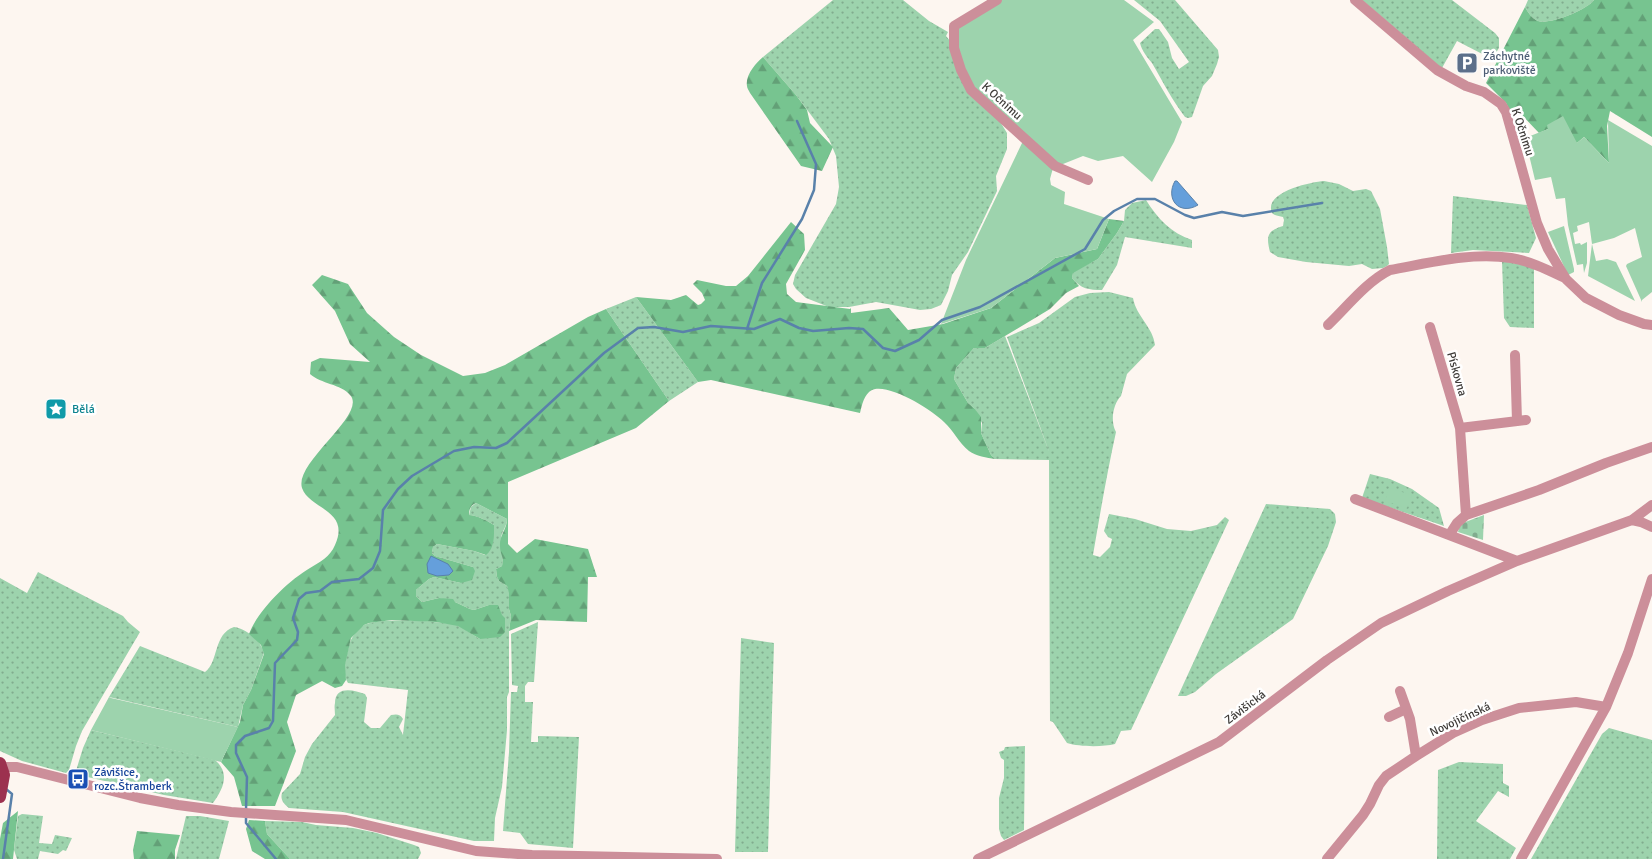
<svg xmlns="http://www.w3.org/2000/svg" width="1652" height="859" font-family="Signika,sans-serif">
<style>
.grass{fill:url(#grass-dots)}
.forest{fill:url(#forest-firs)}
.cemetery{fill:url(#cemetery-stones)}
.garden{fill:#9dd3ad}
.water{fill:#659fdb;stroke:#5981aa}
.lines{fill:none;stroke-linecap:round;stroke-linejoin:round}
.stream{stroke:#5981aa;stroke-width:2.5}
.minor{stroke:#cc8f9a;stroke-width:10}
.major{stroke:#9c314f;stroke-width:12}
.labels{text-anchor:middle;stroke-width:5;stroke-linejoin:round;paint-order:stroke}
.service-label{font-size:12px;fill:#4e5e75;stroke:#fff;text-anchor:start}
.street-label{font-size:12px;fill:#3e3b38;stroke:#fff}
.culture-label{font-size:12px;fill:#0d838f;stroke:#fff;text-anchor:start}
.transit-label{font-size:12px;fill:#164399;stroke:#fff;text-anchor:start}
</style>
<defs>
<pattern id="grass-dots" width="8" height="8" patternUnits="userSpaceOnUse" patternTransform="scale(1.25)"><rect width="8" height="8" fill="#9dd3ad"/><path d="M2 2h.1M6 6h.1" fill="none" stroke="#81ac8e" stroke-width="1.8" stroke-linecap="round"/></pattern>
<pattern id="forest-firs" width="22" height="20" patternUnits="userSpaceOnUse" patternTransform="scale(1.25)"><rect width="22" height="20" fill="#77c490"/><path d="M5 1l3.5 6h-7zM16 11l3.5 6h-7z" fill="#63a077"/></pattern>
<pattern id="cemetery-stones" width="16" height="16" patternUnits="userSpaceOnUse" patternTransform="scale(1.25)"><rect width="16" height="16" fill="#9dd3ad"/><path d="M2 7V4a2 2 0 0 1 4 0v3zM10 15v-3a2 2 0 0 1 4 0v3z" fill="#81ac8e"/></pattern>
</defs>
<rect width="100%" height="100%" fill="#fdf6f0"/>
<path class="grass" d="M 833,0 L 903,0 L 929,21 L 948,32 L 946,36 L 951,42 L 1007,133 L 1007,149 L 996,176 L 997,191 L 968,252 L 952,275 L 948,291 L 941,305 L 931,309 L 920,310 L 876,302 L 849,307 L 829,307 L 806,298 L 796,289 L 793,284 L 795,275 L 836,204 L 839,187 L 836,156 L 829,139 L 796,95 L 763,57 Z
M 1134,0 L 1175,0 L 1218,50 L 1219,57 L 1217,64 L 1212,76 L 1203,86 L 1192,117 L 1188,118 L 1185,117 C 1172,100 1163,82 1152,63 C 1147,57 1142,51 1140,43 L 1155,29 L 1159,29 L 1168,42 L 1172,58 L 1179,69 L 1189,62 L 1160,21 Z
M 1362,0 L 1452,0 L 1495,33 L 1499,38 L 1499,48 L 1492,59 L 1457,41 L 1442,68 L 1439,66 Z
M 1528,0 L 1594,0 C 1587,10 1549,25 1538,21 C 1531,18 1528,12 1525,7 Z
M 1324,181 L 1339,184 L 1353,191 L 1366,189 L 1371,191 L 1380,209 L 1387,247 L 1389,264 L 1387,266 L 1383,268 L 1372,269 L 1362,264 L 1349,266 L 1306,262 L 1278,257 L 1270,252 C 1266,236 1267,231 1283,226 L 1284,220 L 1283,217 C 1280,216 1277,216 1275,215 C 1272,214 1271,212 1271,209 C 1269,191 1311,182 1324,181 Z
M 1453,196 L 1527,205 L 1536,238 L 1529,253 L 1473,250 L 1451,253 Z
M 1146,200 C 1158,219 1171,233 1192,240 L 1192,248 L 1125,237 L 1117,265 L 1102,290 C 1089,290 1081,289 1072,278 L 1073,272 L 1098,259 L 1117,233 L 1124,221 L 1125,210 L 1132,203 Z
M 1502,261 L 1534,267 L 1534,328 L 1510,327 L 1504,318 Z
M 1109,292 L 1133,298 C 1136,316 1153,327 1155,345 L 1127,374 L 1121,396 C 1113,404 1110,421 1116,432 C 1107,473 1100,514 1093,555 L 1100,557 L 1110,547 L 1112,539 L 1108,537 L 1104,531 L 1109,514 L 1135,519 L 1167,529 L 1191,531 L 1217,525 L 1225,517 L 1229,520 L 1131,730 L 1121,731 L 1115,744 C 1103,747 1080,747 1067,743 L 1053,722 L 1050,721 L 1049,460 L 995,459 L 991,455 L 981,433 L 982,423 L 974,408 L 968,403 L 954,379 L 956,368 L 974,348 L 985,348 L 1005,336 L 1050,454 L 1007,337 L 1039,323 L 1075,297 L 1090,293 Z
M 636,297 L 698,382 L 669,401 L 606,309 Z
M 1370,474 L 1390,479 L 1412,489 L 1439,508 L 1444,526 L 1362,498 Z
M 476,503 L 507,519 C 507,526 502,531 501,538 C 500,548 504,557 502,566 L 496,569 L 497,577 L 499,581 L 507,586 L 510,593 L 509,609 L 511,616 L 509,631 L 509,692 L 507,697 L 507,730 L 502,787 L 495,818 L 494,841 L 474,841 L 343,812 L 289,808 C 284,804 280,800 282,793 L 300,774 L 305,757 L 312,744 L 335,715 C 335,711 334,707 335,703 C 335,685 354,690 365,694 L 367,698 L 364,722 L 371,728 L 380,728 L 391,715 C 397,714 400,714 403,719 L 399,727 L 403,735 L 408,690 L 348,683 C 342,674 345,660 348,650 C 350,639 355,631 364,625 C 378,617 441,621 457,625 C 465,628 472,635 480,639 L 489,605 L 474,610 L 470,609 L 455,602 L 439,598 L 422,602 L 416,596 L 416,590 L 429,579 L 434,577 L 461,583 L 473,567 L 435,556 L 432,553 L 433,547 L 437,544 L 474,551 L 485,555 L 492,546 L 494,525 C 488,521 476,515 469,515 L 471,507 Z
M 1266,504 L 1330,509 L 1335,514 L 1336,522 L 1328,546 L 1293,619 L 1216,674 L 1195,692 L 1186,696 L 1178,696 Z
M 38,572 L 123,616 L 128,622 L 140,632 L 82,731 L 76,746 L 69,770 L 66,773 L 22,761 L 0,751 L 0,578 L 27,593 Z
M 538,622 L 534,682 L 528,682 L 525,686 L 525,702 L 533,702 L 531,742 L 538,742 L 538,736 L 579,737 L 573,848 L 528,844 L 520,833 L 503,831 L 509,752 L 511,692 L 517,692 L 518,686 L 512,685 L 511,634 Z
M 234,627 C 247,629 261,641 264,653 L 251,690 L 243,705 L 238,727 L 109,697 L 140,646 L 205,672 C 219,662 213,634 234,627 Z
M 741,638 L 774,643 L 768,852 L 735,852 Z
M 1609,728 L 1652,740 L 1652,859 L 1531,859 L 1602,734 Z
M 91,730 L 215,760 C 230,773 224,788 213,803 L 164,795 L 75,774 L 83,748 Z
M 1025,746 L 1024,830 L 1004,840 L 1001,836 L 999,829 L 999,798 L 1004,778 L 1004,760 L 1001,758 L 999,752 L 1004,750 L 1005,747 Z
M 1459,762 L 1503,764 L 1503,783 L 1509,786 L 1509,797 L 1498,791 L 1476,821 L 1516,848 L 1510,859 L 1437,859 L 1438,770 Z
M 22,814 L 43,816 L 39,843 L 52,844 L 55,835 L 72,838 L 66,851 L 63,850 L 58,854 L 40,851 L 38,859 L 17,859 L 14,850 L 18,816 Z
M 186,816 L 200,816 L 229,821 L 219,859 L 176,859 Z
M 265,821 L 302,822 L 316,825 L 353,828 L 377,833 L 414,845 L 419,847 L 421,853 L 418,859 L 290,859 L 267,834 Z"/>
<path class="forest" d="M 1594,0 L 1652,0 L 1652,137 L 1610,111 L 1607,126 L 1609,163 L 1584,137 L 1577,143 L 1548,129 L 1539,133 L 1520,113 L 1512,115 L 1506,103 L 1486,83 L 1525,7 C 1528,12 1531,18 1538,21 C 1549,25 1587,10 1594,0 Z
M 763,57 L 796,95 L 807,110 L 810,123 L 833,147 L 822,171 L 801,166 L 750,93 C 749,91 747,88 747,86 C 745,75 756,63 763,57 Z
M 1109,219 L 1124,221 L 1117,233 L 1098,259 L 1073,273 L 1072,278 L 1079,286 L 1066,293 L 1050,309 L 985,348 L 974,348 L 956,368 L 954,379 L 968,403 L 974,408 L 981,417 L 981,433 L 991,455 L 995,459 C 987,458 976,456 969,451 C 959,443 953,430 944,422 C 932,410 889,383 872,390 C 864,394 862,405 860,413 L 711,380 L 698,382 L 636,297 L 671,300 L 686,295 L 698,305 L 701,304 L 705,300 L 702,293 L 693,284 L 697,280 L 726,286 L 736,286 L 748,276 L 791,222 L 804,234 L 805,250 L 786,284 L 787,294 L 796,302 L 850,309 L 851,308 L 851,313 L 889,308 L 908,330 L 943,324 L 991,308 L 1055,258 L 1097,249 Z
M 322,275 L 348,284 L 367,313 L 394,337 L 421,355 L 463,376 L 485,373 L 505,365 L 588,317 L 606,309 L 669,401 L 636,428 L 508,482 L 508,544 L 517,553 L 535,539 L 588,549 L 597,577 L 588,577 L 587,622 L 536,620 L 509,631 L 511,616 L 509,609 L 509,593 L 507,586 L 499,581 L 497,577 L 496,569 L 502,566 C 504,555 500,555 500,546 C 499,536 507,529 507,519 L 476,503 C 471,505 469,509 469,515 C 476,515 488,521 494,525 C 494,535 495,548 486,555 L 474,551 L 437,544 L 433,547 L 432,553 L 435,556 L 473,567 L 475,571 L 472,580 L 461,583 L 434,577 L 429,579 L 416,590 L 416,596 L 422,602 L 439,598 L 453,599 L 455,602 L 470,609 L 474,610 L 489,605 L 498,605 L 502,615 L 505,618 L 505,632 L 500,637 L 480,639 L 458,626 L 436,622 L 392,620 L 369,623 L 364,625 L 351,638 L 345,665 L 346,680 L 342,686 L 335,688 L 322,681 L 296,695 L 287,722 L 296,751 L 275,806 L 242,806 L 234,777 L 221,762 L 240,722 L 243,705 L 251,690 L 264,654 L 261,645 L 249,634 C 258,610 288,581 310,568 C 320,562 330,557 335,545 C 351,510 309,509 302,488 C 294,462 368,414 350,395 C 341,384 321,384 310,374 L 311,362 L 320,358 L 370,362 L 350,344 L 335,311 L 312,285 Z
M 18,811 L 13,859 L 0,859 L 0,839 L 3,823 Z
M 249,820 L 265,821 L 267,834 L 290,859 L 265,859 L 252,851 L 246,829 Z
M 137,831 L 180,835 L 175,850 L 175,859 L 134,859 L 133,850 Z"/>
<path class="cemetery" d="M 1484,515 L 1483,540 L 1458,532 L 1460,524 Z"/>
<path class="garden" d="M 1002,0 L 1124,0 L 1154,22 L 1133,40 L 1182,122 L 1174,142 L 1152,182 L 1123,156 L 1098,161 L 1083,156 L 1053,168 L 1050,179 L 1051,185 L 1065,192 L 1064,204 L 1109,219 L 1097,249 L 1055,258 L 991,308 L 941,324 L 966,260 L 1023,141 L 978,93 L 966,75 L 956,43 L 959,27 Z
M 1563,116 L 1577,143 L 1584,137 L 1609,163 L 1608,120 L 1652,146 L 1652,292 L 1642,300 L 1642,302 L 1626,266 L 1627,264 L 1642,257 L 1635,228 L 1614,238 L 1592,244 L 1596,261 L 1607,259 L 1616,262 L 1635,301 L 1588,276 L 1592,244 L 1589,222 L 1577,226 L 1578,231 L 1573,233 L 1575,244 L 1580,243 L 1581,245 L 1587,242 L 1587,263 L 1584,273 L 1583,264 L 1577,265 L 1568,225 L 1565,198 L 1556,199 L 1551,177 L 1535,180 L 1525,138 L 1548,129 L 1547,125 Z
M 1564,226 L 1574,269 L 1574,272 L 1568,275 L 1548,232 Z
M 1389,488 L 1412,495 L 1407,508 L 1385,501 Z
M 109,697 L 111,698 L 238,727 L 221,762 L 91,730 Z"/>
<path class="water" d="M 1175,181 L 1177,181 L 1198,205 C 1179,216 1165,199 1175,181 Z
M 431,556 L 448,564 L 453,571 L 449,575 L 437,576 L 428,573 L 427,564 Z"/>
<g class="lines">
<path class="stream" d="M 747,329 L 762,283 L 802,219 L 814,190 L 816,164 L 797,121
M 246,809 L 247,777 L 236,753 L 236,745 L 245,736 L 269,728 L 273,721 L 275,663 L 297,640 L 298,632 L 293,618 L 299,599 L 306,593 L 320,591 L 332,582 L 359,579 L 373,568 L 380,551 L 383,510 L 398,489 L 412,476 L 454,451 L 474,447 L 496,448 L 507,443 L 604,353 L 638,328 L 654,327 L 683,332 L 711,326 L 754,329 L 780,319 L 799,328 L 813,331 L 849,328 L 863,329 L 883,348 L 895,351 L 919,340 L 942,320 L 980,307 L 1085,249 L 1103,220 L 1114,211 L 1137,199 L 1155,199 L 1185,215 L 1194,218 L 1222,212 L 1243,216 L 1322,203
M 246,817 L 246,823 L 276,859
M 3,859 L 12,794 L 6,789"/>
<path class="minor" d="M 997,0 L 954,26 L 954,48 L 961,70 L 971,90 L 1055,166 L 1088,180
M 1355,0 L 1437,70 L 1466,86 L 1484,92 L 1501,104 L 1506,112 L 1537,223 L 1548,249 L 1566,279 L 1586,298 L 1619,315 L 1644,324 L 1652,325
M 1328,325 C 1346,308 1367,281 1390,270 C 1429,263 1470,252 1511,258 C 1530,261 1548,270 1565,278
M 1430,327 L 1460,428 L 1466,515
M 1515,355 L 1517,421
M 1460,428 L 1526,420
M 1355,499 L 1517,561
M 1632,520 L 1641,522 L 1652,527
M 1450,534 L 1457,523 L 1466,515 L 1539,490 L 1606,463 L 1652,447
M 1400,691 L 1410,719 L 1416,756
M 1389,717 L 1406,709
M 2,767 L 17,767 L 140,798 L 178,805 L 231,812 L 346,820 L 476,851 L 532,855 L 717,859
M 978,859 L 1219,742 L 1327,660 L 1381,623 L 1448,591 L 1517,561 L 1632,520 L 1652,505
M 1327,859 L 1363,815 L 1370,804 L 1379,785 L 1386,776 L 1416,756 L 1453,733 L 1482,720 L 1519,708 L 1576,702 L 1606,707
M 1521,859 L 1606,707 L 1628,653 L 1652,579"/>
<path class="major" d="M 0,763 L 4,775 L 0,797"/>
</g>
<defs>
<g id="parking-square" transform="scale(1.125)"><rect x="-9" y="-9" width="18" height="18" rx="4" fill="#5c6f8a" stroke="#fff"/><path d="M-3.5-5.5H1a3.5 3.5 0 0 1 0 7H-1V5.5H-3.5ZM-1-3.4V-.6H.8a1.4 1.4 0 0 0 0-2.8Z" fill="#fff"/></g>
<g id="sight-square" transform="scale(1.125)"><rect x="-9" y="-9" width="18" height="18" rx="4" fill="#0f9aa8" stroke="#fff"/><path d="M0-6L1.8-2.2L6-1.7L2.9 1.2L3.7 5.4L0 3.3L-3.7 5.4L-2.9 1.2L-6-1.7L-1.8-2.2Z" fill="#fff"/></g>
<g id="bus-square" transform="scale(1.125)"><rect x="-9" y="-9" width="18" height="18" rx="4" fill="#1a4fb4" stroke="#fff"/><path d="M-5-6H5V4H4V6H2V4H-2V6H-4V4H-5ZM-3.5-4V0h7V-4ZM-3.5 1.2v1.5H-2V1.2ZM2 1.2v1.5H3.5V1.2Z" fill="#fff"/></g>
</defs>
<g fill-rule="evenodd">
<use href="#parking-square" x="1467" y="63"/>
<use href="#sight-square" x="56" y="409"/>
<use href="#bus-square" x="78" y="779"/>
</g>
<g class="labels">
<g class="service-label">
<text x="1483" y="60">Záchytné<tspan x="1483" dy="14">parkoviště</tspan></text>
</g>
<g class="street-label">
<text transform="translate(1002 101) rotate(42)" y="4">K Očnímu</text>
<text transform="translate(1523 132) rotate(72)" y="4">K Očnímu</text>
<text transform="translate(1457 374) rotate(74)" y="4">Pískovna</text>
<text transform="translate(1245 707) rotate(-37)" y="4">Závišická</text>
<text transform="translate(1460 719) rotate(-25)" y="4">Novojičínská</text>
</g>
<g class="culture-label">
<text x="72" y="413">Bělá</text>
</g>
<g class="transit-label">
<text x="94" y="776">Závišice,<tspan x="94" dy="14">rozc.Štramberk</tspan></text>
</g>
</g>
</svg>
